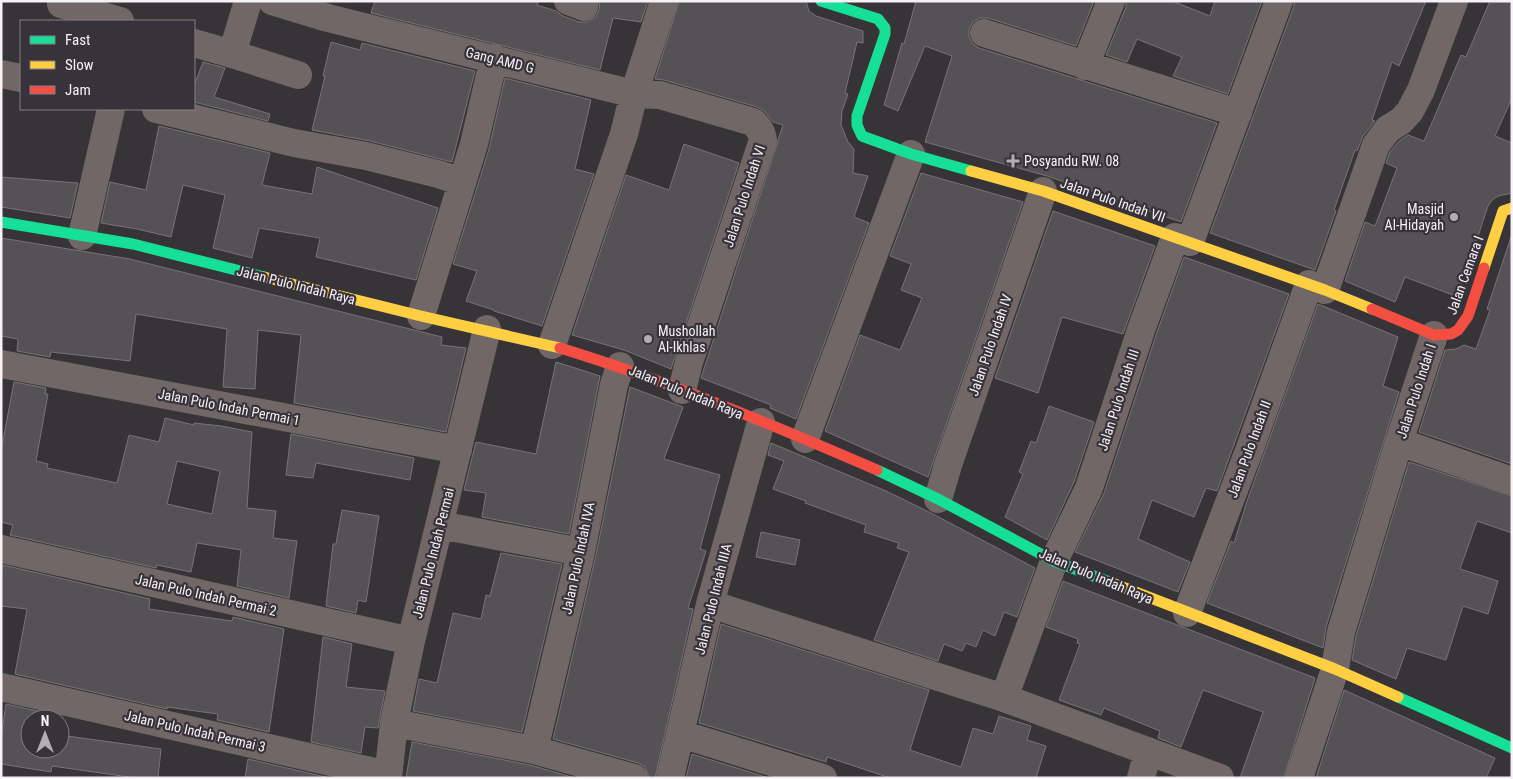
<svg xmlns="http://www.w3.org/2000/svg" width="1513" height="779" font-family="'Roboto Condensed',sans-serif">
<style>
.building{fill:#555256;stroke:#767477;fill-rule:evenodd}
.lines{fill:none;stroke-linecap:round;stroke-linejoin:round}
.street{stroke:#716766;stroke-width:28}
.fast{stroke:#16e098;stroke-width:11}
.slow{stroke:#ffcf43;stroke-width:11}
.jam{stroke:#f24e42;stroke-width:11}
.poi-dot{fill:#b2afb4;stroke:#38323a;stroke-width:2}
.labels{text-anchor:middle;stroke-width:4.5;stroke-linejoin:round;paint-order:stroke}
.street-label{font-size:14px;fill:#f5f1f6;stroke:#38323a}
.poi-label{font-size:14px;fill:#f5f1f6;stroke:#38323a;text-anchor:start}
</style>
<rect width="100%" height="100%" fill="#373438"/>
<path class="building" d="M 375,1 L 538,1 L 537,5 L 556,11 L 563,16 L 579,22 L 587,22 L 596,17 L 599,10 L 600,1 L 648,1 L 641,22 L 613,18 L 600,70 L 371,13 Z
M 679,1 L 806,1 L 809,11 L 816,16 L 863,31 L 863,43 L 857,42 L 845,93 L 848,94 L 842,111 L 841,125 L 848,142 L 854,149 L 853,173 L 868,176 L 854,217 L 869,223 L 796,419 L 770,408 L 771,405 L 701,378 L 783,125 L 773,122 L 764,111 L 757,107 L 664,80 L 655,79 Z
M 916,1 L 1094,1 L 1076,46 L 988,18 L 980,18 L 973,22 L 969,29 L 969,37 L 973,44 L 979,48 L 1217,123 L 1181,222 L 1047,176 L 925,142 L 952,56 L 925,46 L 898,111 L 884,105 L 902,43 L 904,44 Z
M 1126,1 L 1172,1 L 1210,16 L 1215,1 L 1262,1 L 1228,94 L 1173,76 L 1182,57 L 1137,39 L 1127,62 L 1106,55 L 1126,7 Z
M 1294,1 L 1426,1 L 1399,66 L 1392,62 L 1372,120 L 1375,121 L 1363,136 L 1357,151 L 1355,150 L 1334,210 L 1336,211 L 1315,270 L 1210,233 L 1294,6 Z
M 1490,1 L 1512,1 L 1512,98 L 1495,136 L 1512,143 L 1512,193 L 1498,196 L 1492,200 L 1488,206 L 1458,297 L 1405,277 L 1395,302 L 1345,281 L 1365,222 L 1375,226 L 1397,168 L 1386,163 L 1390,152 L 1399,141 L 1408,135 L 1424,141 L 1461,55 L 1466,57 Z
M 331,42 L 360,50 L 362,43 L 475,71 L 452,162 L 370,141 L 312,130 L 325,76 L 323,76 Z
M 203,62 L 225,68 L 214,97 L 270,114 L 268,121 L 194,102 L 194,86 Z
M 505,78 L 591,100 L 575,169 L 594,174 L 542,326 L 494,311 L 494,310 L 466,301 L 477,271 L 453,264 L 489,149 Z
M 159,126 L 270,153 L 262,185 L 312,194 L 317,167 L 438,208 L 416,280 L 316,257 L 320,238 L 259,228 L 252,258 L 213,248 L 225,195 L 183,185 L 171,237 L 137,229 L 101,223 L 110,182 L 146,190 Z
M 684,144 L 739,163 L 671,369 L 624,350 L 572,335 L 626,175 L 669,190 Z
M 921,173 L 1023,202 L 928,477 L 825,431 L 860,335 L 900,350 L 922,298 L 901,290 L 911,264 L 890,256 Z
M 1,177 L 78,183 L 70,218 L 1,207 Z
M 1053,211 L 1155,246 L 1123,334 L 1062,317 L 1038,393 L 995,378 Z
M 1511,237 L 1512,238 L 1512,464 L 1419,432 L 1445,350 L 1456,349 L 1464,345 L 1476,349 L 1490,310 L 1487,309 Z
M 1,238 L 130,259 L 442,337 L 441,345 L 466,348 L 446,432 L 294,403 L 301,335 L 258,330 L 255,389 L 223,387 L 227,329 L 136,314 L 130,361 L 51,352 L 50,357 L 17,351 L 18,339 L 1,336 Z
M 1184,257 L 1289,294 L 1217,491 L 1206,488 L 1194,517 L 1152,500 L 1138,539 L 1190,562 L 1178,592 L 1075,552 L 1104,493 L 1156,335 Z
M 1318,304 L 1398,337 L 1383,386 L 1399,392 L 1326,627 L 1323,648 L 1207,603 L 1231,541 L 1234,543 L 1247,501 Z
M 556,362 L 600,376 L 569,534 L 482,517 L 486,493 L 464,490 L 476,442 L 536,454 Z
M 14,382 L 46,388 L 45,394 L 48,394 L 36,461 L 48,464 L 47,468 L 117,483 L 129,435 L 159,442 L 165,418 L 194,425 L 194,423 L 221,426 L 252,432 L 247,508 L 276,511 L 273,538 L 297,541 L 289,598 L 237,586 L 241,550 L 197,543 L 191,572 L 157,565 L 156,568 L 10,535 L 13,525 L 1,522 L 1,451 ZM 177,461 L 220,471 L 212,514 L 167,504 Z
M 630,387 L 683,407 L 664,459 L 720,475 L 700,549 L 706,551 L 688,608 L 693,609 L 655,778 L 649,778 L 645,767 L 638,763 L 553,739 L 596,555 Z
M 1049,406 L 1094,422 L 1074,482 L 1047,540 L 1005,517 L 1023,474 L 1019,472 L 1031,441 L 1036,443 Z
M 291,434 L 414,458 L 410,480 L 316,463 L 313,478 L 286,475 Z
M 771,443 L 886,491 L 931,513 L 1035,568 L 1017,617 L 1004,612 L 995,636 L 983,630 L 976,647 L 966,643 L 962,651 L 944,644 L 938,661 L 874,640 L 909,552 L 897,548 L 899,543 L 864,532 L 866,525 L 805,503 L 806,501 L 773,489 L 784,461 L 768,455 Z
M 1409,462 L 1512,496 L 1512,533 L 1477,521 L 1460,569 L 1498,581 L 1488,614 L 1463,606 L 1446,660 L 1407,648 L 1396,679 L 1352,660 L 1356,636 Z
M 342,510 L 379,516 L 366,602 L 358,600 L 356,613 L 326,606 L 333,544 L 336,544 Z
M 761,532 L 800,540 L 795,565 L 756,557 Z
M 501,553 L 562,564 L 522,732 L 413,711 L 419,679 L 437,683 L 453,613 L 481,619 L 486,595 L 490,596 Z
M 3,565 L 150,599 L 149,609 L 232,621 L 233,617 L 284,629 L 269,732 L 217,720 L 218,714 L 167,707 L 167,709 L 15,674 L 27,609 L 1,606 L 1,573 Z
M 1063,581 L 1315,678 L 1284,778 L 1240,778 L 1263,712 L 1203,690 L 1181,747 L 1158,738 L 1160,731 L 1104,708 L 1101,715 L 1059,700 L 1080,644 L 1077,643 L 1078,639 L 1046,627 Z
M 721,624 L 929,690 L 910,750 L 961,767 L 973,728 L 993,734 L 999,716 L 1031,726 L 1027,740 L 1046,746 L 1036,778 L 890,778 L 827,757 L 826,762 L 699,723 Z
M 323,637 L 352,644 L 346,687 L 385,691 L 378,728 L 365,727 L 361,753 L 311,742 Z
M 1344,690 L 1495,758 L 1486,778 L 1316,778 Z
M 6,704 L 59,716 L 59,719 L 30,719 L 30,749 L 60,749 L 60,735 L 161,749 L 158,778 L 136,778 L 52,766 L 51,772 L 1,764 L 1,738 Z
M 412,742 L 530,765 L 575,778 L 406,778 Z
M 692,754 L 769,778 L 686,778 Z
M 248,759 L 330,778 L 245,778 Z"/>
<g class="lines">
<path class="street" d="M 272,1 L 328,18 L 634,94 L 660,95 L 753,122 C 759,128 762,132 763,140 L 689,362 L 682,390
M 568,1 L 584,7 L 585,1
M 61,4 L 120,21
M 984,33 L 1238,113
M 194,43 L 232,54 L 248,1
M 232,54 L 298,75
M 1085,66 L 1111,1
M 1,74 L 21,78
M 156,109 L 294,143 L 366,156 L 438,174 L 462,182
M 82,236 L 111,109
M 1190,242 L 1279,1
M 1325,290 L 1376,145 L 1388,129 L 1401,121 L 1410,111 L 1421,90 L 1454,1
M 421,316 L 474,144 L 494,58
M 552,345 L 624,134 L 634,94 L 664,1
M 1,364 L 458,450
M 805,439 L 911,154
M 1399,442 L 1512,481
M 938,499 L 948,465 L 1043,191
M 440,525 L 581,552
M 1,549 L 411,641
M 710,604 L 1004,698 L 1220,778
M 1187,613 L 1250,448 L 1309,284
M 1,687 L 388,775
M 1004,698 L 1054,561 L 1089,488 L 1141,330 L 1175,237
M 394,723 L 534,750 L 634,778
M 681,734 L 823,778
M 534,750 L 581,552 L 614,385 L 620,366
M 388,778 L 394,723 L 411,641 L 487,329
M 670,778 L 710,604 L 761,422
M 1141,778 L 1148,751
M 1299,778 L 1335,669 L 1341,632 L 1399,442 L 1434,335"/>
<path class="fast" d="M 821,1 L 878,19 L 885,28 L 885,34 L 857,116 L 857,125 L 862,136 L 911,154 L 971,171
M 1,222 L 133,244 L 264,277
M 877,470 L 938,499 L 1054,561 L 1112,583
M 1398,697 L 1512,748"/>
<path class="slow" d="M 971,171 L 1043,191 L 1325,290 L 1372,309
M 1484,268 L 1503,211 L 1512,208
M 264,277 L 421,316 L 560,348
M 1112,583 L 1335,669 L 1398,697"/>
<path class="jam" d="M 1372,309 L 1434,335 L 1451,334 L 1458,330 L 1468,316 L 1484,268
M 560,348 C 668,381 773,425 877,470"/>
</g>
<g class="poi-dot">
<path d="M1010.5 153.5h5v5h5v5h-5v5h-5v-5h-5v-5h5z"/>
<circle cx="1454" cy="217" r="5"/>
<circle cx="648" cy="339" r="5"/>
</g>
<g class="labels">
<g class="street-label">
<text transform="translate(500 60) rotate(14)" y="5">Gang AMD G</text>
<text transform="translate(744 196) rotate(-72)" y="5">Jalan Pulo Indah VI</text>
<text transform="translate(1113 200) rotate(19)" y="5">Jalan Pulo Indah VII</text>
<text transform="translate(1465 275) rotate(-70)" y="5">Jalan Cemara I</text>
<text transform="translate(296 285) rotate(14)" y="5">Jalan Pulo Indah Raya</text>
<text transform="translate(990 345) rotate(-71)" y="5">Jalan Pulo Indah IV</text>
<text transform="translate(1416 391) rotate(-72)" y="5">Jalan Pulo Indah I</text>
<text transform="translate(686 392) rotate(22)" y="5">Jalan Pulo Indah Raya</text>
<text transform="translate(1118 400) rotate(-72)" y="5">Jalan Pulo Indah III</text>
<text transform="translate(229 407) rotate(11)" y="5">Jalan Pulo Indah Permai 1</text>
<text transform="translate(1249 449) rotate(-70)" y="5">Jalan Pulo Indah II</text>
<text transform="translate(433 553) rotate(-76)" y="5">Jalan Pulo Indah Permai</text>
<text transform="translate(578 558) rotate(-78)" y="5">Jalan Pulo Indah IVA</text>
<text transform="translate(1096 576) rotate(23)" y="5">Jalan Pulo Indah Raya</text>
<text transform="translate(206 595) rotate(13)" y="5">Jalan Pulo Indah Permai 2</text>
<text transform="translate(713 599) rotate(-76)" y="5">Jalan Pulo Indah IIIA</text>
<text transform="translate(195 731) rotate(13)" y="5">Jalan Pulo Indah Permai 3</text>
</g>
<g class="poi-label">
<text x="1024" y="166">Posyandu RW. 08</text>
<text x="1444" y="214" text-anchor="end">Masjid<tspan x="1444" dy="16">Al-Hidayah</tspan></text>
<text x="658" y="336">Mushollah<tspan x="658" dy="16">Al-Ikhlas</tspan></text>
</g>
</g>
<rect width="1513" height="779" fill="none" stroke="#f5f1f6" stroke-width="5"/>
<rect x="20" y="20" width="175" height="90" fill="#38323a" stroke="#847e85"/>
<rect x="30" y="36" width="25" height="8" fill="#16e098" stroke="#847e85"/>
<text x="65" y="45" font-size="15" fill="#f5f1f6">Fast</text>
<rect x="30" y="61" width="25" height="8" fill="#ffcf43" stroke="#847e85"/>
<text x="65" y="70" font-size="15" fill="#f5f1f6">Slow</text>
<rect x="30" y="86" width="25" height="8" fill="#f24e42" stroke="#847e85"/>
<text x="65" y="95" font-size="15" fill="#f5f1f6">Jam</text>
<g transform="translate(45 734)"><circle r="24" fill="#38323a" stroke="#847e85"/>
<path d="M0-4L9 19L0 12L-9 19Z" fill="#b2afb4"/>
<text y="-8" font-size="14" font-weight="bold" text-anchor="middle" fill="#f5f1f6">N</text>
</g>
</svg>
